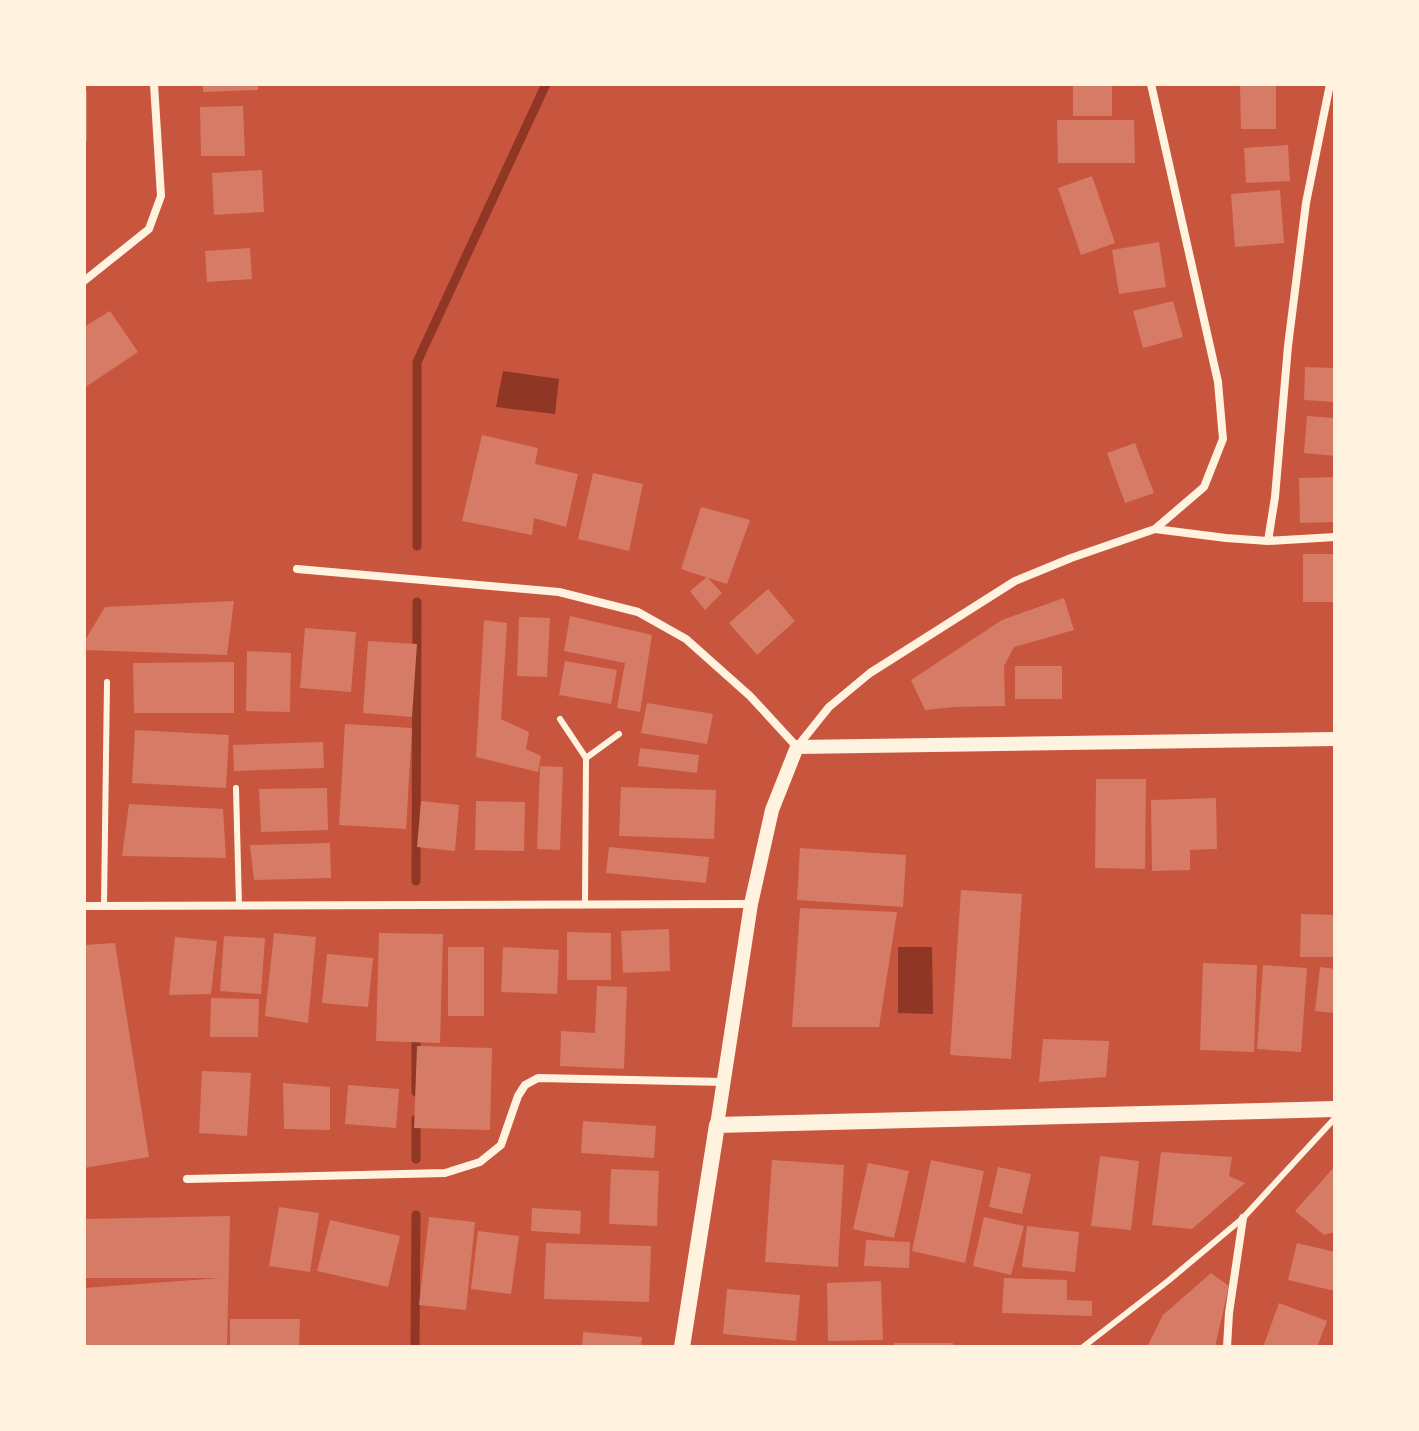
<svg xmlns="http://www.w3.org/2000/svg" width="1419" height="1431" font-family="Poppins,sans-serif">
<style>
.water{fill:#8f3625}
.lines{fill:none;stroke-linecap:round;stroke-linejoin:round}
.stream{stroke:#8f3625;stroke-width:9}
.building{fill:#d67c66}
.service{stroke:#fff3e0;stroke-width:6}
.minor{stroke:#fff3e0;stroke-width:8}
.tertiary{stroke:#fff3e0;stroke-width:14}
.secondary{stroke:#fff3e0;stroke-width:16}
</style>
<rect width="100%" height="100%" fill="#c8553d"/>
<path class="water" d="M 503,371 L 559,379 L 555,414 L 496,407 Z
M 898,947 L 932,947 L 933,1014 L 898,1013 Z"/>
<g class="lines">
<path class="stream" d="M 417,546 L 417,362 L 546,84
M 416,881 L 417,602
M 416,1092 L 416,1031
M 416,1159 L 416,1119
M 415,1347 L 416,1215"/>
</g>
<path class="building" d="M 203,84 L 258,84 L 258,90 L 203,92 Z
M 1240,84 L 1276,84 L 1276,129 L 1241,129 Z
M 1073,85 L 1112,86 L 1112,116 L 1073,116 Z
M 84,91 L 87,91 L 87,141 L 84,141 Z
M 243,106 L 245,156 L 201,156 L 200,107 Z
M 1057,120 L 1134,120 L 1135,163 L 1058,163 Z
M 1288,145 L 1290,181 L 1246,183 L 1244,148 Z
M 262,170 L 264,212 L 214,215 L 212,173 Z
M 1092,176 L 1115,243 L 1081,255 L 1058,188 Z
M 1280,190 L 1284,243 L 1235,247 L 1231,194 Z
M 1159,242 L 1166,287 L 1119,294 L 1112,250 Z
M 250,248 L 252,279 L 207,282 L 205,251 Z
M 1173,301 L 1183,337 L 1143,348 L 1133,311 Z
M 110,311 L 138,352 L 84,388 L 84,327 Z
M 1305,367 L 1335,368 L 1335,402 L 1304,400 Z
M 1307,416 L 1335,418 L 1335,456 L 1304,453 Z
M 482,435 L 538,448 L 535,464 L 578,474 L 566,527 L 534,518 L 532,535 L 462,521 Z
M 1135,443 L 1154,493 L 1125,503 L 1107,453 Z
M 593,473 L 643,484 L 629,551 L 578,539 Z
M 1335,477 L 1335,522 L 1300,523 L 1299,478 Z
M 701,507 L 750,520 L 727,584 L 681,569 Z
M 1303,554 L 1335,554 L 1335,602 L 1303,602 Z
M 707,577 L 722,593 L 705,610 L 690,591 Z
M 768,589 L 795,621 L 757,655 L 729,623 Z
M 1064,598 L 1074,630 L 1014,647 L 1004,666 L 1005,706 L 954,707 L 925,710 L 911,680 L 1002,620 Z
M 234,601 L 227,655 L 84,650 L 84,642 L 105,607 Z
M 570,616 L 652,635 L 640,712 L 617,708 L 625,663 L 564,651 Z
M 519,617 L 550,618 L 547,677 L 517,676 Z
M 484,620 L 507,623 L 501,719 L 529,732 L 526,749 L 541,756 L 538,772 L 476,757 Z
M 305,628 L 356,632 L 351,692 L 300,688 Z
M 368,641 L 417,644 L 412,717 L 363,713 Z
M 247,651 L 291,653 L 290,712 L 246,711 Z
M 565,661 L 617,670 L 611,704 L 559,695 Z
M 234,662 L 234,713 L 134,713 L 133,663 Z
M 1015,666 L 1062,666 L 1062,699 L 1015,699 Z
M 647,703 L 713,714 L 707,744 L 641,733 Z
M 345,724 L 412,728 L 406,829 L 339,825 Z
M 135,730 L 229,735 L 226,788 L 132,783 Z
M 323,742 L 324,768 L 234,771 L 233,745 Z
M 640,748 L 699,755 L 697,773 L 638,766 Z
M 540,766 L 563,767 L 560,850 L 537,849 Z
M 1096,779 L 1146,779 L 1145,869 L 1095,868 Z
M 621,787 L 716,790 L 714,839 L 619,836 Z
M 327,788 L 328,830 L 261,832 L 259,789 Z
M 1216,798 L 1217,849 L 1190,850 L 1190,870 L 1152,871 L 1151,800 Z
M 421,801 L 459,805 L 455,851 L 417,847 Z
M 476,801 L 525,802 L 524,851 L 475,850 Z
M 129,804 L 223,809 L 226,858 L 122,856 Z
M 330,843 L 331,878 L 254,880 L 250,845 Z
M 609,847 L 709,857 L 706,883 L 606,873 Z
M 800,848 L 906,855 L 903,907 L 797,900 Z
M 961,890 L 1022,894 L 1011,1059 L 950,1055 Z
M 800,908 L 897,912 L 879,1027 L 792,1027 Z
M 1301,914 L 1335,915 L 1335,957 L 1300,957 Z
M 669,929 L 670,971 L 623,973 L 621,931 Z
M 567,932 L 611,933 L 611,980 L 567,980 Z
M 274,933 L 316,937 L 308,1023 L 265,1016 Z
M 379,933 L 443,934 L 440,1043 L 376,1041 Z
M 224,936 L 265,938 L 261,994 L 220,991 Z
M 175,937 L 217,941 L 211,994 L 169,995 Z
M 115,943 L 149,1157 L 84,1168 L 84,945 Z
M 448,947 L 484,947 L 484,1016 L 448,1016 Z
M 503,947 L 559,950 L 557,994 L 501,992 Z
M 327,954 L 373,958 L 368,1007 L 322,1003 Z
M 1203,963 L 1257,965 L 1254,1052 L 1200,1050 Z
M 1263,965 L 1307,968 L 1301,1052 L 1257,1049 Z
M 1320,967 L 1335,969 L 1335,1013 L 1315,1011 Z
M 597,986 L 627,987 L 624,1069 L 560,1066 L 561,1031 L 595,1033 Z
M 211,998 L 259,999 L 258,1037 L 210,1037 Z
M 1043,1039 L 1109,1041 L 1106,1077 L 1039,1082 Z
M 417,1046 L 492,1048 L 490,1130 L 414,1128 Z
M 202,1071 L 251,1073 L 247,1136 L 199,1133 Z
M 283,1083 L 330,1087 L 330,1130 L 284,1129 Z
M 348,1085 L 399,1089 L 396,1128 L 345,1124 Z
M 583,1121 L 656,1126 L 654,1158 L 581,1153 Z
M 1161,1152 L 1232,1157 L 1229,1176 L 1245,1183 L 1192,1229 L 1152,1225 Z
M 1100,1156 L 1139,1161 L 1131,1230 L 1091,1226 Z
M 772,1160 L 844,1165 L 838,1267 L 765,1262 Z
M 931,1160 L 984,1171 L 965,1263 L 912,1251 Z
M 868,1163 L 909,1171 L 894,1238 L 853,1229 Z
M 1335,1166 L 1335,1232 L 1324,1235 L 1295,1211 Z
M 998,1167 L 1031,1174 L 1022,1214 L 989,1207 Z
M 611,1169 L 659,1171 L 657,1226 L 609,1224 Z
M 279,1207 L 319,1213 L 310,1272 L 269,1266 Z
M 532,1208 L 581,1211 L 580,1234 L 531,1231 Z
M 230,1216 L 227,1347 L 84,1347 L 84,1288 L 221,1278 L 84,1278 L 84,1219 Z
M 429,1217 L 475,1222 L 466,1310 L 419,1305 Z
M 984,1217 L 1024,1226 L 1011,1275 L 973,1266 Z
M 330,1220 L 400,1236 L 388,1287 L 317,1271 Z
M 1027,1226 L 1079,1232 L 1075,1272 L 1022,1267 Z
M 478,1231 L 519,1236 L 511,1294 L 471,1289 Z
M 866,1240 L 910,1242 L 909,1268 L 864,1266 Z
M 546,1243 L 651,1246 L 649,1302 L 544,1299 Z
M 1297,1243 L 1335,1252 L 1335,1291 L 1288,1280 Z
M 1211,1273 L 1229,1286 L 1215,1347 L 1147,1347 L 1163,1315 Z
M 1004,1278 L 1067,1280 L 1067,1300 L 1092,1301 L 1092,1316 L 1002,1313 Z
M 881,1281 L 883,1340 L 828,1341 L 827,1283 Z
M 727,1289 L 800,1295 L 796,1341 L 723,1334 Z
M 1279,1303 L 1327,1321 L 1317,1347 L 1263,1347 Z
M 230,1319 L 300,1319 L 299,1347 L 230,1347 Z
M 583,1332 L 642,1337 L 641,1347 L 582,1347 Z
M 894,1343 L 953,1343 L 953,1347 L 894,1347 Z"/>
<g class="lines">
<path class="service" d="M 560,719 L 586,758
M 236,788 L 239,905
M 585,904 L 586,758 L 619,734
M 104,906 L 107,682
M 1083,1347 L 1168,1281 L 1243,1218 L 1335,1118"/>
<path class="minor" d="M 84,281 L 149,229 L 161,196 L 154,84
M 1155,529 L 1226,538 L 1268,541 L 1335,537
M 1268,541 L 1275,497 L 1288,346 L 1306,203 L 1330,84
M 297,569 L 559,592 L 638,612 L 686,639 L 750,696 L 797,747 L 829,707 L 870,673 L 1015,581 L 1071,558 L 1155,529 L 1204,487 L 1223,439 L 1218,382 L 1151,84
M 84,906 L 751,904
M 187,1179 L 445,1173 L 480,1162 L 501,1145 L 518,1096 L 525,1085 L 538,1078 L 724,1082
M 1227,1347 L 1229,1313 L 1243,1218"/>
<path class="tertiary" d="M 717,1125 L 751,904 L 772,810 L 797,747 L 1335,739"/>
<path class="secondary" d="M 682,1347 L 717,1125 L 1335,1109"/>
</g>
<rect width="1419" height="1431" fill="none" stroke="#fff3e0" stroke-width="172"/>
</svg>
